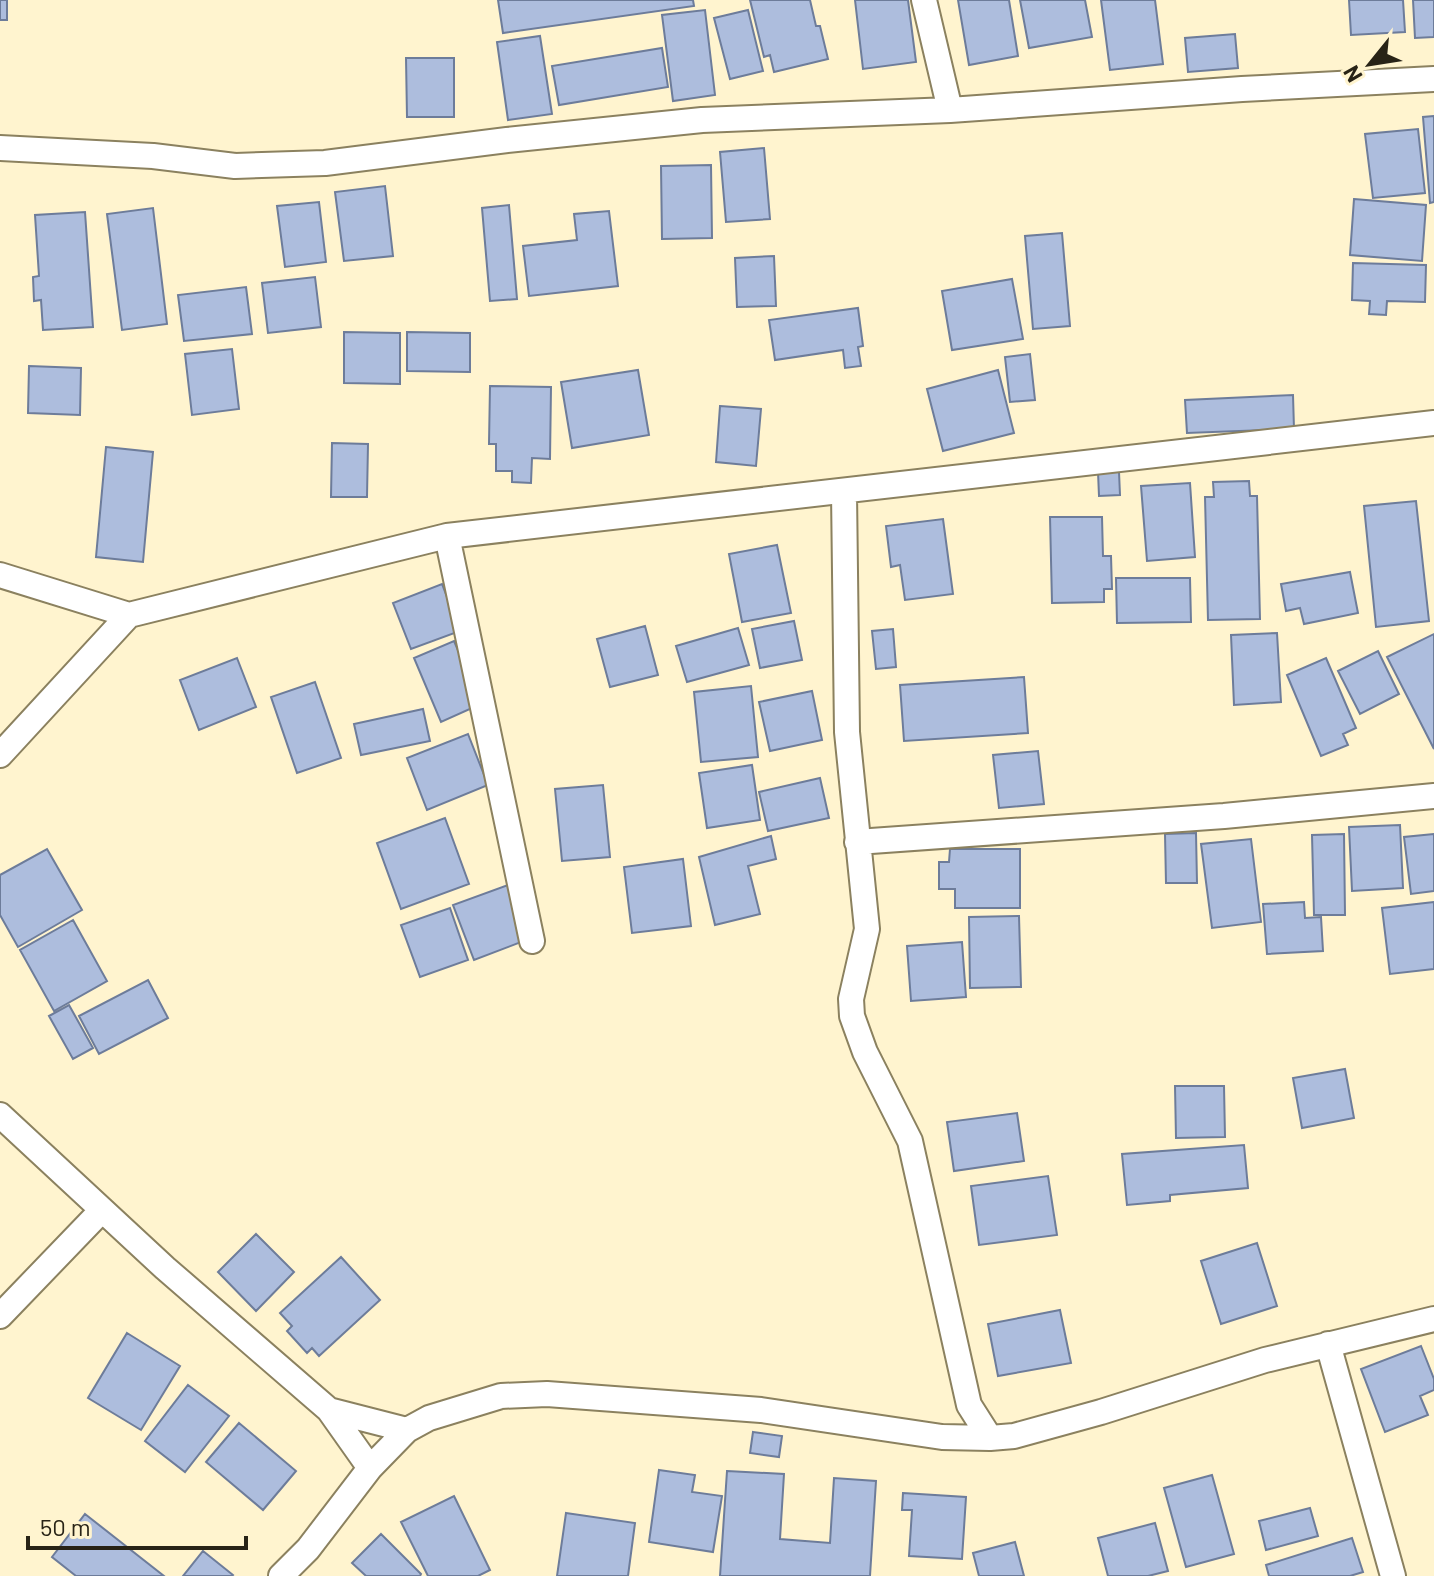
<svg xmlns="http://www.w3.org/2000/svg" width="1434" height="1576" font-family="Barlow,sans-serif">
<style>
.building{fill:#adbddd;stroke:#6d7c9a;stroke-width:2}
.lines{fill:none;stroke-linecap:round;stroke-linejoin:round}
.minor-casing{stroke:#8b815f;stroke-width:28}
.minor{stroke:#fff;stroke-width:24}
</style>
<rect width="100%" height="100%" fill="#fff4cf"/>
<path class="building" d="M 0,0 L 7,0 L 7,20 L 0,20 Z
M 498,0 L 693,0 L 694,6 L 503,33 Z
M 750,0 L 810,0 L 816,26 L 820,26 L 828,59 L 774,72 L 770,55 L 764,57 Z
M 855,0 L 908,0 L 916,62 L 863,69 Z
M 958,0 L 1009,0 L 1018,56 L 969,65 Z
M 1020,0 L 1085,0 L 1092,37 L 1029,48 Z
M 1101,0 L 1155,0 L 1163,64 L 1110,70 Z
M 1349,0 L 1403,0 L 1405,32 L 1351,35 Z
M 1413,0 L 1434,0 L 1434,37 L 1415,38 Z
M 705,10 L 715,95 L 673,101 L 662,15 Z
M 748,10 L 763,71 L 730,79 L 714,18 Z
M 1235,34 L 1238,68 L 1188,72 L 1185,38 Z
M 540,36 L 552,114 L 508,120 L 497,42 Z
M 662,48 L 668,87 L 559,105 L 552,66 Z
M 406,58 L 454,58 L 454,117 L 407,117 Z
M 1434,116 L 1434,202 L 1430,203 L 1423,117 Z
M 1418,129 L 1425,193 L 1373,198 L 1365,134 Z
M 764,148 L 770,219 L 726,222 L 720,152 Z
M 711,165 L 712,238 L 662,239 L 661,166 Z
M 385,186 L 393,256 L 344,261 L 335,192 Z
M 1354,199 L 1426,205 L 1422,261 L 1350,255 Z
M 319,202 L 326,262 L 285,267 L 277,206 Z
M 509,205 L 517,299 L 490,301 L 482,208 Z
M 153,208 L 167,324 L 122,330 L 107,214 Z
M 609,211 L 618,286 L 529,296 L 523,246 L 577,240 L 574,214 Z
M 85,212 L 93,327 L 43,330 L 41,300 L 34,301 L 33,277 L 39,276 L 35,215 Z
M 1062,233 L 1070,326 L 1033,329 L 1025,236 Z
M 774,256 L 776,306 L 737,307 L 735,258 Z
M 1353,263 L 1426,265 L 1425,302 L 1387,301 L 1386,315 L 1369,314 L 1370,301 L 1352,300 Z
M 315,277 L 321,327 L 268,333 L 262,283 Z
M 1012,279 L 1023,339 L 952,350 L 942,291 Z
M 246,287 L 252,334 L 184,341 L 178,295 Z
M 858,308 L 863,346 L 858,347 L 861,366 L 845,368 L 843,350 L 775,360 L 769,320 Z
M 344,332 L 400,333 L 400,384 L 344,383 Z
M 407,332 L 470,333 L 470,372 L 407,371 Z
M 232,349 L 239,409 L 192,415 L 185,354 Z
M 1030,354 L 1035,400 L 1010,402 L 1005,357 Z
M 29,366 L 81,368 L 80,415 L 28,413 Z
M 638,370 L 649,435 L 572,448 L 561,382 Z
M 998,370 L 1014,433 L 943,451 L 927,389 Z
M 490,386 L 551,387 L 550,459 L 532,458 L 531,483 L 512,482 L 512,471 L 496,471 L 496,444 L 489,444 Z
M 1293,395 L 1294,429 L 1187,433 L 1185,400 Z
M 720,406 L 761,409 L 756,466 L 716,462 Z
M 332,443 L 368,444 L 367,497 L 331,497 Z
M 106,447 L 153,452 L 143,562 L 96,557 Z
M 1098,472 L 1119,472 L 1120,495 L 1099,496 Z
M 1249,481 L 1250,496 L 1257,496 L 1260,619 L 1208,620 L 1205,497 L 1214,497 L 1213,482 Z
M 1190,483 L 1195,557 L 1147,561 L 1141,486 Z
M 1416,501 L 1429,621 L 1376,627 L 1364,506 Z
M 1050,517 L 1102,517 L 1103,556 L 1111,556 L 1112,589 L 1104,589 L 1104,602 L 1052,603 Z
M 943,519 L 953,594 L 905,600 L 900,565 L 891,567 L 886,526 Z
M 777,545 L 791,613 L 742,622 L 729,554 Z
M 1350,572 L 1358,613 L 1304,624 L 1300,608 L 1286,611 L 1281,584 Z
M 1116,578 L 1190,578 L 1191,622 L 1117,623 Z
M 442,584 L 460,631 L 411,649 L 393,603 Z
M 794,621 L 802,660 L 760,668 L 752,629 Z
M 645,626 L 658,675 L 610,687 L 597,639 Z
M 738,628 L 749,665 L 687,682 L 676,646 Z
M 893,629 L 896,667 L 876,669 L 872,631 Z
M 1277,633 L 1281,702 L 1234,705 L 1231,635 Z
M 1434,634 L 1434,749 L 1387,657 Z
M 454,641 L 481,704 L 441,722 L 414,658 Z
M 1378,651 L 1399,694 L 1360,714 L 1338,671 Z
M 237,658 L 256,707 L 199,730 L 180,680 Z
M 1326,658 L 1356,728 L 1343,734 L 1348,745 L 1321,756 L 1287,675 Z
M 1024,677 L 1028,733 L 904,741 L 900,685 Z
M 315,682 L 341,758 L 297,773 L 271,697 Z
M 751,686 L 758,757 L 701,762 L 694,692 Z
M 812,691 L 822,740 L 770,751 L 759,702 Z
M 423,709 L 430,741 L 361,755 L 354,724 Z
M 468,734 L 488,785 L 427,810 L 407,758 Z
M 1038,751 L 1044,804 L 999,808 L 993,755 Z
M 752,765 L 760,820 L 707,828 L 699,773 Z
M 820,778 L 829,818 L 768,831 L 759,792 Z
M 603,785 L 610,857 L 562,861 L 555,789 Z
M 445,818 L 469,884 L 401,909 L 377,843 Z
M 1400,825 L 1403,888 L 1352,891 L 1349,827 Z
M 1196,833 L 1197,883 L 1166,883 L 1165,834 Z
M 1344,834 L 1345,915 L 1314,915 L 1312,835 Z
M 1434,834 L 1434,891 L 1411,894 L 1404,837 Z
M 771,836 L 776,859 L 748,866 L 760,914 L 715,925 L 699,857 Z
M 1251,839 L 1261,922 L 1212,928 L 1201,844 Z
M 47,849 L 82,910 L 18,947 L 0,915 L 0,875 Z
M 950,849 L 1020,849 L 1020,908 L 955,908 L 955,889 L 939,889 L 939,862 L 949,862 Z
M 683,859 L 691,926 L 632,933 L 624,867 Z
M 508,885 L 529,939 L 474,960 L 453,905 Z
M 1304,902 L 1305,918 L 1321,917 L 1323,951 L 1267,954 L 1263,904 Z
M 1434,902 L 1434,969 L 1390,974 L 1382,908 Z
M 450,908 L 468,960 L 420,977 L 401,925 Z
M 1019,916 L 1021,987 L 970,988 L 969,917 Z
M 73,920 L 107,981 L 54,1011 L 20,950 Z
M 962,942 L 966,997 L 911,1001 L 907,946 Z
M 148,980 L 168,1018 L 99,1054 L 79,1016 Z
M 69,1005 L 93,1048 L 73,1059 L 49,1016 Z
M 1345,1069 L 1354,1118 L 1302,1128 L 1293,1078 Z
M 1175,1086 L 1224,1086 L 1225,1137 L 1176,1138 Z
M 1017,1113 L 1024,1161 L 954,1171 L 947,1122 Z
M 1244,1145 L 1248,1188 L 1170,1195 L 1170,1201 L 1127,1205 L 1122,1154 Z
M 1048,1176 L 1057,1235 L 979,1245 L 971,1186 Z
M 256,1234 L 294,1272 L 256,1311 L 218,1272 Z
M 1257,1243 L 1277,1306 L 1221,1324 L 1201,1261 Z
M 341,1257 L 380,1300 L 319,1356 L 312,1348 L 307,1353 L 287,1331 L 292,1326 L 280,1313 Z
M 1060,1310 L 1071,1363 L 998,1376 L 988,1324 Z
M 127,1333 L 180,1366 L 141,1430 L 88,1398 Z
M 1421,1346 L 1434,1379 L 1434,1390 L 1420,1396 L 1428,1415 L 1385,1432 L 1361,1369 Z
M 188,1385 L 229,1416 L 185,1472 L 145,1441 Z
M 239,1423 L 296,1471 L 263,1510 L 206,1462 Z
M 753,1432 L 782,1436 L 779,1457 L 750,1453 Z
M 659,1470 L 695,1475 L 692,1492 L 722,1496 L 713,1552 L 649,1542 Z
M 727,1471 L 784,1474 L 780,1539 L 830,1543 L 834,1478 L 876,1481 L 870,1576 L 720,1576 Z
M 1212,1475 L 1234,1554 L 1186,1567 L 1164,1488 Z
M 903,1493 L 966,1497 L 962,1559 L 909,1556 L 912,1510 L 902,1510 Z
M 454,1496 L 490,1570 L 478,1576 L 428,1576 L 401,1522 Z
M 1310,1508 L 1318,1536 L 1266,1550 L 1259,1521 Z
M 566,1513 L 635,1523 L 628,1576 L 557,1576 Z
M 85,1514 L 164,1576 L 76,1576 L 52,1557 Z
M 1155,1523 L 1168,1571 L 1148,1576 L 1108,1576 L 1098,1538 Z
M 381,1534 L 421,1574 L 420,1576 L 366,1576 L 352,1563 Z
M 1352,1538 L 1363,1572 L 1350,1576 L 1269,1576 L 1266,1565 Z
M 1015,1542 L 1024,1576 L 979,1576 L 973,1553 Z
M 203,1551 L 233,1575 L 232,1576 L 183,1576 Z"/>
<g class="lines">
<g class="minor-casing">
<path id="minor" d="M 924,0 L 950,110
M 0,148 L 153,156 L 235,166 L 325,163 L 507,140 L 702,120 L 950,110 L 1242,89 L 1434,79
M 844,492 L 847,732 L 867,929 L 851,999 L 852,1016 L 865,1052 L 910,1141 L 969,1405 L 990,1438
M 447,536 L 532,941
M 0,575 L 129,615 L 447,536 L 1434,423
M 0,755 L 129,615
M 857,842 L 1224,816 L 1434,796
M 0,1115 L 165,1268 L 329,1410 L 370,1468
M 0,1316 L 102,1210
M 1328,1344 L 1393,1576
M 329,1410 L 407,1430
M 281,1576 L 308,1549 L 370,1468 L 407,1430 L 429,1418 L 501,1396 L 547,1394 L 761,1410 L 942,1437 L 990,1438 L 1014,1436 L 1101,1412 L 1265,1360 L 1434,1319"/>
</g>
<use href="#minor" class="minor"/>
</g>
<g transform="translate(1370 64) rotate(240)" stroke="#fff4cf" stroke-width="6" paint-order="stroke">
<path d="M0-6L14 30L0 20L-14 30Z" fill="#282316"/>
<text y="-12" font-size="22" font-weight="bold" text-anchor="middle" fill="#282316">N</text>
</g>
<path d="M28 1536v12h218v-12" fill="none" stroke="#282316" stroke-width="4"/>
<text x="40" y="1536" font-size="24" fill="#282316" stroke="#fff4cf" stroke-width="6" paint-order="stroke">50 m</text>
</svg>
